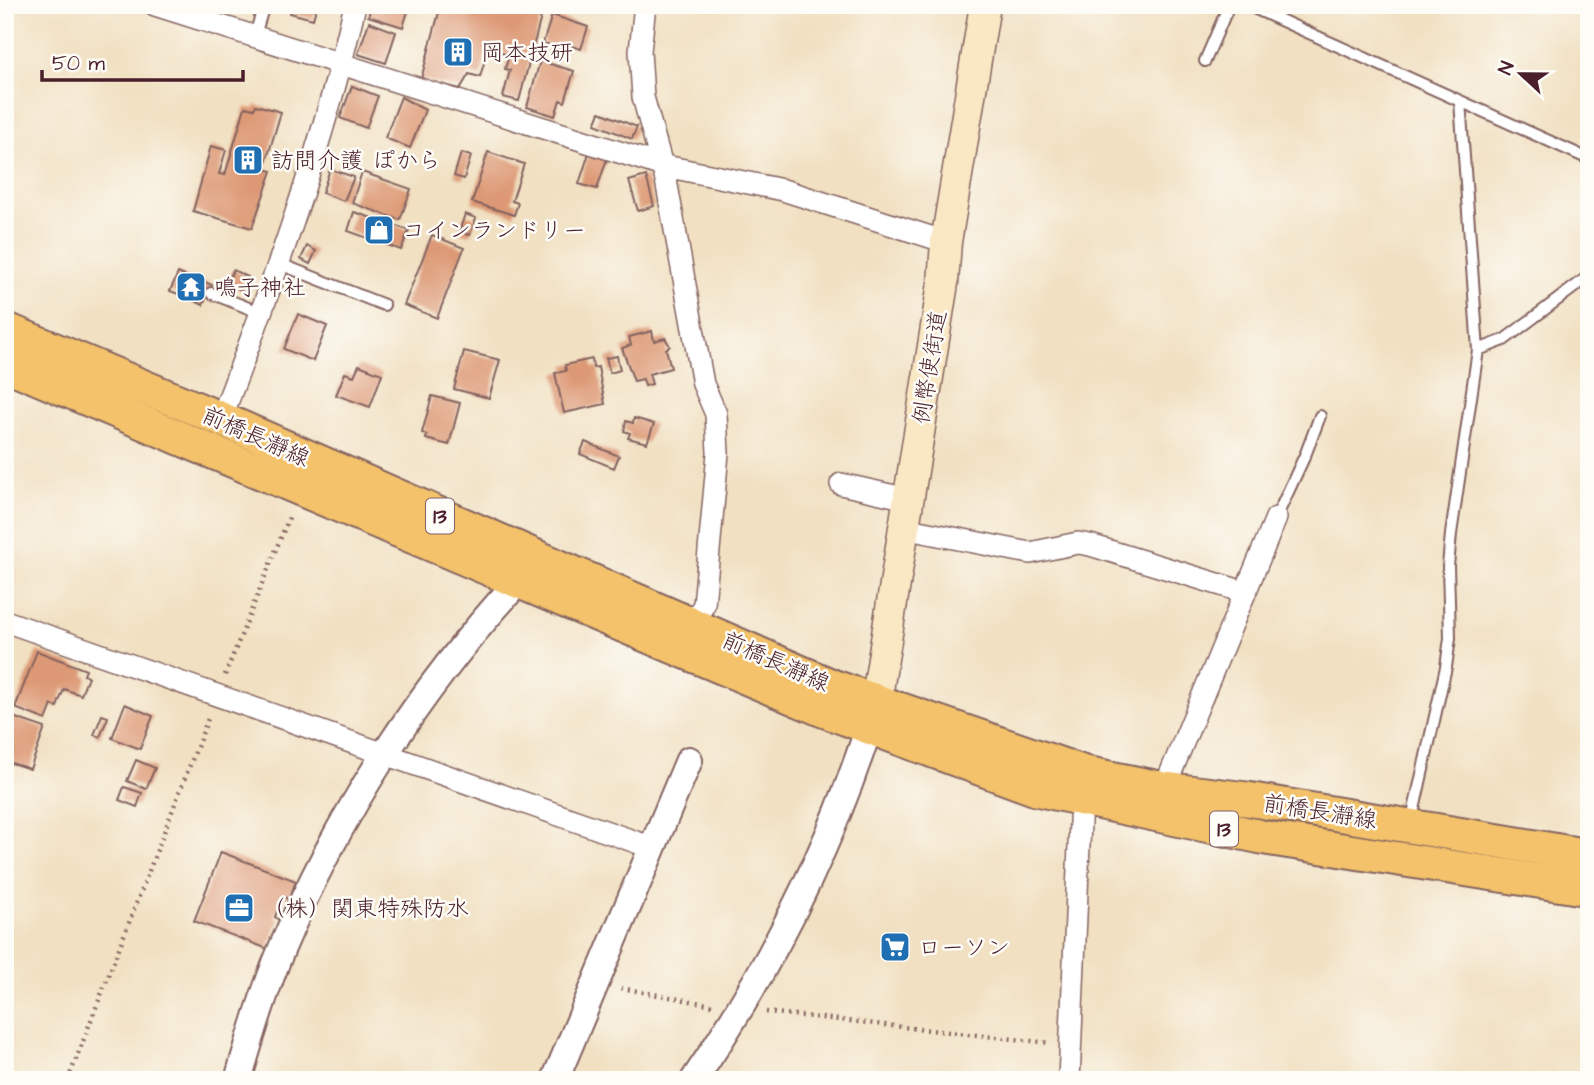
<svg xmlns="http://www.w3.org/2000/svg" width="1594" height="1085" font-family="'Architects Daughter','Klee One',sans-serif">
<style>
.building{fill:#dd9975}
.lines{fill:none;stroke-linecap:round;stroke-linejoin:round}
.service-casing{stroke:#846360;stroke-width:14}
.minor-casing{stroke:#846360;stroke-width:24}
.tertiary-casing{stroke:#846360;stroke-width:30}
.secondary-casing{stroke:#846360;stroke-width:33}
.primary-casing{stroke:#846360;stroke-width:37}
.path{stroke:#846360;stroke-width:4.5;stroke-dasharray:2 5;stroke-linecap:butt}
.service{stroke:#fff;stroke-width:10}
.minor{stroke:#fff;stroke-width:21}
.tertiary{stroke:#fff;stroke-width:26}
.secondary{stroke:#fae7c3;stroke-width:30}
.primary{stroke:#f3c26a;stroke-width:33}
.labels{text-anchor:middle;stroke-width:5;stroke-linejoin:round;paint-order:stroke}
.shield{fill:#fdfcf7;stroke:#806168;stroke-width:2}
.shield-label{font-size:21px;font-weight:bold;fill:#4a1f2b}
.poi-label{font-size:23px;fill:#4a1f2b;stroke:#fdfcf7;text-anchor:start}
.street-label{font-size:23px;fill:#4a1f2b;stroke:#fdfcf7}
</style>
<rect width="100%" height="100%" fill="#fdfcf7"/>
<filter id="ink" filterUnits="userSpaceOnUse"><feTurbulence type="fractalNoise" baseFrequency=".0143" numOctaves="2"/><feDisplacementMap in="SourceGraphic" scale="14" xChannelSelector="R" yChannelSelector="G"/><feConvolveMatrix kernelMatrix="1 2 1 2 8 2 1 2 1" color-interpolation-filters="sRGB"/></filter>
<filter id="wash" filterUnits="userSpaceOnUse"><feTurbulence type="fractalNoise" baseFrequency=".00686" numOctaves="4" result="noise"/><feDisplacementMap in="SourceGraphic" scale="28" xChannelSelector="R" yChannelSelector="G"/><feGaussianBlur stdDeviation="1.57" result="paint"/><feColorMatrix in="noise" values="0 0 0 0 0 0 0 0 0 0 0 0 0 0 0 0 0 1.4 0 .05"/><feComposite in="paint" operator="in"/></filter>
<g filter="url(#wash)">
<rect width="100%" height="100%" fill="#f1e0c1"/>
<g id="blocks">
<path class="building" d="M 292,5 L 317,5 L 313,19 L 290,13 Z
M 372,5 L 410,5 L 403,27 L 368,16 Z
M 441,5 L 513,5 L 542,13 L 519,101 L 503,97 L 510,70 L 505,69 L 509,55 L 488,49 L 480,77 L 469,74 L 460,89 L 421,79 Z
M 552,15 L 588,27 L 581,49 L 565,44 L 564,49 L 543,43 Z
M 369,22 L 396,32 L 386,63 L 358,54 Z
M 540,61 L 574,71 L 565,102 L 560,100 L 555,116 L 527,107 Z
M 352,86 L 378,96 L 366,128 L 340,118 Z
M 401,97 L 425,110 L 410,148 L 385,138 Z
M 256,105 L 281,112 L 264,169 L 272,171 L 252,228 L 193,211 L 211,146 L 226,150 L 219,174 L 225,175 L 245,107 L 254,109 Z
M 600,112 L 637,127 L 632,139 L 595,124 Z
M 488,152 L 524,164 L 512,201 L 518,203 L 514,215 L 472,202 Z
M 461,153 L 471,156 L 464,179 L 454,176 Z
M 589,153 L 607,159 L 597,189 L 579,184 Z
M 330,169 L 354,177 L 344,201 L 322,193 Z
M 362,172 L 411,189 L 400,220 L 352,203 Z
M 646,176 L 654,206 L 638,211 L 629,181 Z
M 354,212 L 409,230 L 401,250 L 348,231 Z
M 465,214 L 476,218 L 470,235 L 459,232 Z
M 432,235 L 464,248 L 437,318 L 404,305 Z
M 307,246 L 316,251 L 310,264 L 301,259 Z
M 233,270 L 248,277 L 242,290 L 227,284 Z
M 178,273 L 189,278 L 189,284 L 192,277 L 212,285 L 203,305 L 188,298 L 191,293 L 183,290 L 181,295 L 170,291 Z
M 298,314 L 327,326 L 313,361 L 284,349 Z
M 652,331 L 654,341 L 665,338 L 670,346 L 666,349 L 671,368 L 649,374 L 652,384 L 645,386 L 643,379 L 634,381 L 622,348 L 631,345 L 629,337 Z
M 464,351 L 500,360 L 489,398 L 454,389 Z
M 617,356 L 620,370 L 610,373 L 606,358 Z
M 592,359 L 593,368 L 598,367 L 605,404 L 564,413 L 555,373 L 566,371 L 565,365 Z
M 359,365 L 382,374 L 370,407 L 336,395 L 345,373 L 354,376 Z
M 432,396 L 460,403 L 449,445 L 426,439 L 427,435 L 422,433 Z
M 634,418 L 654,424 L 647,443 L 628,438 L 630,433 L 624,431 L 626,421 L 633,423 Z
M 585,442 L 619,456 L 614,468 L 580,454 Z
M 37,651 L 86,670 L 84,675 L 88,677 L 81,695 L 64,689 L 57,707 L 52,705 L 46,720 L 15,708 Z
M 125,704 L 153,716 L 140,749 L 112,738 Z
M 7,715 L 45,728 L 30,769 L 5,761 Z
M 102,715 L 108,717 L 100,737 L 94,735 Z
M 136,760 L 155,768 L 146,789 L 127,781 Z
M 124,787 L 142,793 L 137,807 L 119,800 Z
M 221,852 L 296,881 L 289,899 L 283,897 L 275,917 L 279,920 L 268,949 L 194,921 Z"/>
</g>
</g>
<g filter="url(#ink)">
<use href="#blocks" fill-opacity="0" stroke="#846360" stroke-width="2"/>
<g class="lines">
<g class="service-casing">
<path id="service" d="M 1247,5 L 1589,159
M 255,35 L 264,5
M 1205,61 L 1229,5
M 1460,101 L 1478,350
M 280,264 L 384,305
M 211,293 L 261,313
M 1276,518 L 1306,453 L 1320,416
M 1411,823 L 1446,667 L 1450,638 L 1448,566 L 1451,534 L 1478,350 L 1504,340 L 1589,276"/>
</g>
<g class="minor-casing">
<path id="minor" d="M 155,5 L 660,165 L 783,190 L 946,242
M 645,5 L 640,51 L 643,97 L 666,180 L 703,384 L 716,414 L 718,453 L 704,605 L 692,623
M 221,419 C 273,283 323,147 355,5
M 841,484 L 908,499
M 903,528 L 1030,553 L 1078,543 L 1090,545 L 1244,592
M 5,621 L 653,848
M 1164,789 L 1276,518
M 1069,1080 L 1081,799"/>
</g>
<g class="tertiary-casing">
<path id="tertiary" d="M 238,1080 C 251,1036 264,991 282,948 C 338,815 420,688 518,582
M 555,1080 L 689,760
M 694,1080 C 768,971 828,853 869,727"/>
</g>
<g class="secondary-casing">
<path id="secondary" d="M 870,723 L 876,703 L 943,283 L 946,242 L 985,5"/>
</g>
<g class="primary-casing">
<path id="primary" d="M 5,329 L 221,419 L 832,686 L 1085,773 L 1164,789 L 1247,799 L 1589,856
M 5,364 L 823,710 L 1036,789 L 1266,838 L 1589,889"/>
</g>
<path class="path" d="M 225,675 L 290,515
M 621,988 L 712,1005
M 766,1012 L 1050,1043
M 68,1080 L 209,716"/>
<use href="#service" class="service"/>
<use href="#minor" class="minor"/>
<use href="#tertiary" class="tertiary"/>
<use href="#secondary" class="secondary"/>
<use href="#primary" class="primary"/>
</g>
</g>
<defs>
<g id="building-square" transform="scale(1.575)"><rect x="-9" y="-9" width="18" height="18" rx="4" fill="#1f6fb2" stroke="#fdfcf7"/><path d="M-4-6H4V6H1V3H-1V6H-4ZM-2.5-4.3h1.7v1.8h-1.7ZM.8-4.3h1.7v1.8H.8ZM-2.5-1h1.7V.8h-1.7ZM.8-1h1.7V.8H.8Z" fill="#fff"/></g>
<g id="shop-square" transform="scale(1.575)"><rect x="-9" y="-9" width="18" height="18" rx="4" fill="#1f6fb2" stroke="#fdfcf7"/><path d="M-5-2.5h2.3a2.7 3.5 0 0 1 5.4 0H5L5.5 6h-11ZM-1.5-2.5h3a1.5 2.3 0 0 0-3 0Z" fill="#fff"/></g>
<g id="temple-square" transform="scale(1.575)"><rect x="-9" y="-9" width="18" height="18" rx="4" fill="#1f6fb2" stroke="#fdfcf7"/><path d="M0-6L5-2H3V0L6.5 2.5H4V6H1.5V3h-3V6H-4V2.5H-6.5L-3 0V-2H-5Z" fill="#fff"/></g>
<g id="office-square" transform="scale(1.575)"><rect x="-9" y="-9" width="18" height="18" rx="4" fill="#1f6fb2" stroke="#fdfcf7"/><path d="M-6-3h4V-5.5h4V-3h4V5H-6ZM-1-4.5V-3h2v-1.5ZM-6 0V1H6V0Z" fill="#fff"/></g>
<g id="supermarket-square" transform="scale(1.575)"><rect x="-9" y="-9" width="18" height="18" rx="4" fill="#1f6fb2" stroke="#fdfcf7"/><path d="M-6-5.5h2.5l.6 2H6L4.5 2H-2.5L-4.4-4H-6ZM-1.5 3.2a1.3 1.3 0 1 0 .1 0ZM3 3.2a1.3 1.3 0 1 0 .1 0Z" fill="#fff"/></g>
</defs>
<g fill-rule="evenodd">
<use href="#building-square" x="458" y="52"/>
<use href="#building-square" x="248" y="160"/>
<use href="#shop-square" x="379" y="230"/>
<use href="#temple-square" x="191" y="287"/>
<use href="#office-square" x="239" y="908"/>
<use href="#supermarket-square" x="895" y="947"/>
</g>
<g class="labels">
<g class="shield">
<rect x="426" y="498.5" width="28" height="35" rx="5"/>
<rect x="1210" y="811.5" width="28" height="35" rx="5"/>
</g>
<g class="shield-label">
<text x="440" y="523">13</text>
<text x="1224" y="836">13</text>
</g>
<g class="poi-label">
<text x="481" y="60">岡本技研</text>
<text x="271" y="168">訪問介護 ぽから</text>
<text x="402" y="238">コインランドリー</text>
<text x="214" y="295">鳴子神社</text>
<text x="262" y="916">（株）関東特殊防水</text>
<text x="918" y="955">ローソン</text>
</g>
<g class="street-label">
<text transform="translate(929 367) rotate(-81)" y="8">例幣使街道</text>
<text transform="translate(256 436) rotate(24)" y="8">前橋長瀞線</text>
<text transform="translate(776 661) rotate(24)" y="8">前橋長瀞線</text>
<text transform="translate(1320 811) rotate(9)" y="8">前橋長瀞線</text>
</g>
</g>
<rect width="1594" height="1085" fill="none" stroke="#fdfcf7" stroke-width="28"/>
<g transform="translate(1521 74) rotate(292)" stroke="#fdfcf7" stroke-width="5" paint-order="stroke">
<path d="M0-5L12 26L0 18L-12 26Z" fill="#4a1f2b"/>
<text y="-10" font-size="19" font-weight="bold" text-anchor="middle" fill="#4a1f2b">N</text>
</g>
<path d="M42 70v10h201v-10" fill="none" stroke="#4a1f2b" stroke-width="3.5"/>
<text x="52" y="70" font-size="21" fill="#4a1f2b" stroke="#fdfcf7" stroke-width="5" paint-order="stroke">50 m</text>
</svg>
